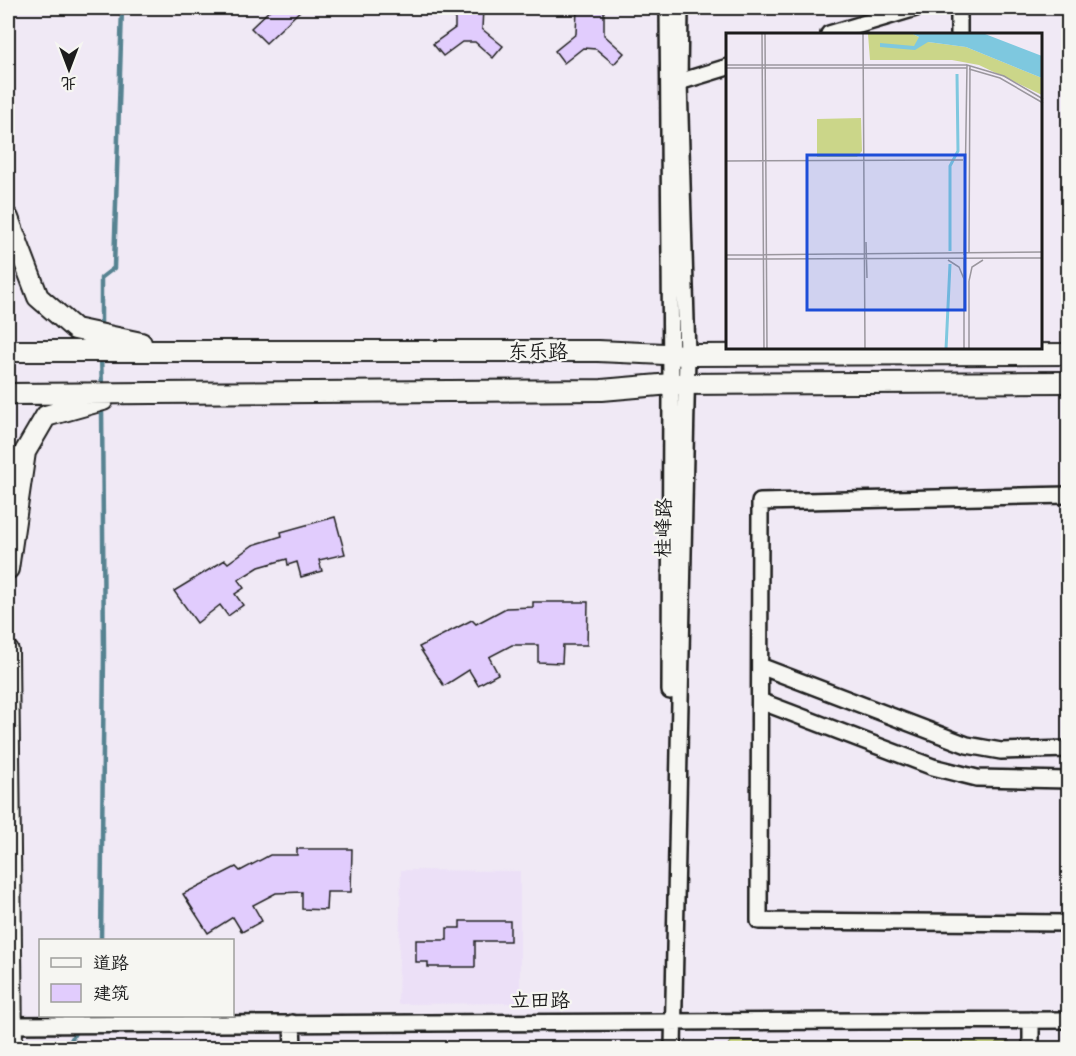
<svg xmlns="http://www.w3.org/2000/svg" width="1076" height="1056" font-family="'Gochi Hand','LXGW WenKai TC',sans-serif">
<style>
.built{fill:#ece0f7}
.green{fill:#cbd689;stroke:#747952;stroke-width:1.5}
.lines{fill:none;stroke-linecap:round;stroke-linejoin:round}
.stream{stroke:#578391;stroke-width:4.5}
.building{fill:#e1ccfd;stroke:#1c1c1c;stroke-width:1.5}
.minor-casing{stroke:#1c1c1c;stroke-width:20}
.major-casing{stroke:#1c1c1c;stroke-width:24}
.minor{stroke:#f6f6f2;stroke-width:15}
.major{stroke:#f6f6f2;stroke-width:20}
.labels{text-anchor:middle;stroke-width:4.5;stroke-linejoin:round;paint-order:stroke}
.street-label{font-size:20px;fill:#1c1c1c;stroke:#f6f6f2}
.inset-river{fill:none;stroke:#7ec8df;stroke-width:3}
.inset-road{fill:none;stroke:#9b979e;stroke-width:1.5}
.view{fill:#1d4ed8;fill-opacity:0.15;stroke:#1d4ed8;stroke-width:3}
.inset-edge{fill:none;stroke:#1c1c1c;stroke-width:3}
</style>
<rect width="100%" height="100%" fill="#f0e9f5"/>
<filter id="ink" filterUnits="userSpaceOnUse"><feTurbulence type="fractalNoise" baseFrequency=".0167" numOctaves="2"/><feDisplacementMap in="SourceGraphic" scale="12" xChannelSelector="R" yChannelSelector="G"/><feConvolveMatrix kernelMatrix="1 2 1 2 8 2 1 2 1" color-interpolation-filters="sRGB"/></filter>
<g filter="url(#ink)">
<path class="built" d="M 401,870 L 520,871 L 520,1003 L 398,1004 Z"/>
<path class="green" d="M 731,1041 L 1009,1042 L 1008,1048 L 726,1048 Z"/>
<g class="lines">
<path class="stream" d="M 101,329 L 101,278 L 114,268 L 122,8
M 101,355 L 102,389
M 101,940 L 104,652 L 102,406
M 67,1048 L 84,1016"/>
</g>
<path class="building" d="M 272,8 L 303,8 L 266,43 L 251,28 Z
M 455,8 L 483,8 L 482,29 L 503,46 L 493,58 L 475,42 L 462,42 L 443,56 L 433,44 L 455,28 Z
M 577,8 L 604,8 L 604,35 L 624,53 L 614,64 L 596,49 L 583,48 L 564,63 L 555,51 L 576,34 Z
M 335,517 L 345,554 L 319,560 L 322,571 L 301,577 L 297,562 L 288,565 L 287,559 L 259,567 L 238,580 L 244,588 L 235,594 L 243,605 L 228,616 L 220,605 L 197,623 L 174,591 L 225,560 L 228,563 L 253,545 L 282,536 L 281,532 Z
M 533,602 L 588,602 L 587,645 L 563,645 L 562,663 L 538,662 L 538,645 L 512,645 L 489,657 L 498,674 L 478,685 L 469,670 L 444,686 L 419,647 L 472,620 L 476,624 L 506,608 L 533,607 Z
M 297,849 L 352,849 L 351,892 L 327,892 L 326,910 L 302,909 L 302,892 L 276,893 L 253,905 L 262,921 L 242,932 L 233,917 L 208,933 L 183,894 L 236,867 L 240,871 L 270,855 L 297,855 Z
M 460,921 L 510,921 L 510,941 L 475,941 L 475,967 L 428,967 L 428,962 L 416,962 L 416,940 L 447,940 L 447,928 L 460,928 Z"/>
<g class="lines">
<g class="minor-casing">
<path id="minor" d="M 668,8 L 671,384 L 670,691
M 959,8 L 959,34
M 829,34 L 916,8
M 679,82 L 728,67
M 1068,495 L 760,502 L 759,921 L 1068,923
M 760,666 L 967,745 L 1001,751 L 1068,749
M 760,701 L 933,767 L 977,778 L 1068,780
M 292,1023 L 293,1048
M 12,1025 L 1068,1020
M 673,1048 L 687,355 L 679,82 L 680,8
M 1031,1048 L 1031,1020"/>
</g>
<g class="major-casing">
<path id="major" d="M 8,218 L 38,297 L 75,329 L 141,343
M 8,351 L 598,351 L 687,355 L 1068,354
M 8,394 L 602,390 L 671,384 L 1068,382
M 8,569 L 25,452 L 46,416 L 103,400
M 8,651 L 12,1048"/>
</g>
<use href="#minor" class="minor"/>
<use href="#major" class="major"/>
</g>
</g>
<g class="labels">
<g class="street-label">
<text x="538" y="358">东乐路</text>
<text transform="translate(663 528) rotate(-89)" y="7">桂峰路</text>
<text x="540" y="1007">立田路</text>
</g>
</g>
<g transform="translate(726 33)">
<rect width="316" height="316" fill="#f0e9f5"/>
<path d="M 142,1 L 187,1 L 202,9 L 240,14 L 316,45 L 316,62 L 253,32 L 226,27 L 144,27 ZM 135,85 L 136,118 L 131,124 L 91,124 L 91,86 Z" fill="#cbd689"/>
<path d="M 187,1 L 259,1 L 316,23 L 316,45 L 240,14 L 202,9 L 189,17 L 154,14 L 154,10 L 188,13 L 193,4 Z" fill="#7ec8df"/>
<path class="inset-river" d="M 224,218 L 224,133 L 232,118 L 231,41M 220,316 L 224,231"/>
<path class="inset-road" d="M 36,1 L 38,316M 39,1 L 41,316M 137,1 L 139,316M 0,32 L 241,32M 0,35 L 241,35M 243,36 L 274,45 L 317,70M 0,128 L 237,127M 140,209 L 141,245M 243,220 L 244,33M 0,222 L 317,219M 238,222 L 241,32 L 278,43 L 317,66M 0,226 L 317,225M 238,226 L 238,316M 222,227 L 233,234 L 238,246M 243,248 L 243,316M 243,248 L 246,234 L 257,227"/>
<path class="view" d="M 81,122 L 239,122 L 239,277 L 81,277 Z"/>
<rect width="316" height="316" class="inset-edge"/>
</g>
<rect width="1076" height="1056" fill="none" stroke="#f6f6f2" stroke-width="30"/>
<rect x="15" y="15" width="1046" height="1026" fill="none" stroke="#1c1c1c" stroke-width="2" filter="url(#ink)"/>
<rect x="39" y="939" width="195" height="78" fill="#f6f6f2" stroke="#9f9f9c" stroke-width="1.5"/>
<rect x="51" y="958" width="30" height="9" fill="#f6f6f2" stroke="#9f9f9c" stroke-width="1.5"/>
<text x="93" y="969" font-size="18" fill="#1c1c1c">道路</text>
<rect x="51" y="984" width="30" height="18" fill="#e1ccfd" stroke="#9f9f9c" stroke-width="1.5"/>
<text x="93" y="999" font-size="18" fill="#1c1c1c">建筑</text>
<g transform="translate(69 69) rotate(180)" stroke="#f6f6f2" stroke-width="4.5" paint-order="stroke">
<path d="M0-4.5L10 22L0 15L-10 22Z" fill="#1c1c1c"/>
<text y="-9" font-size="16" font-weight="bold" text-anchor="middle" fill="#1c1c1c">北</text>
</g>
</svg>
